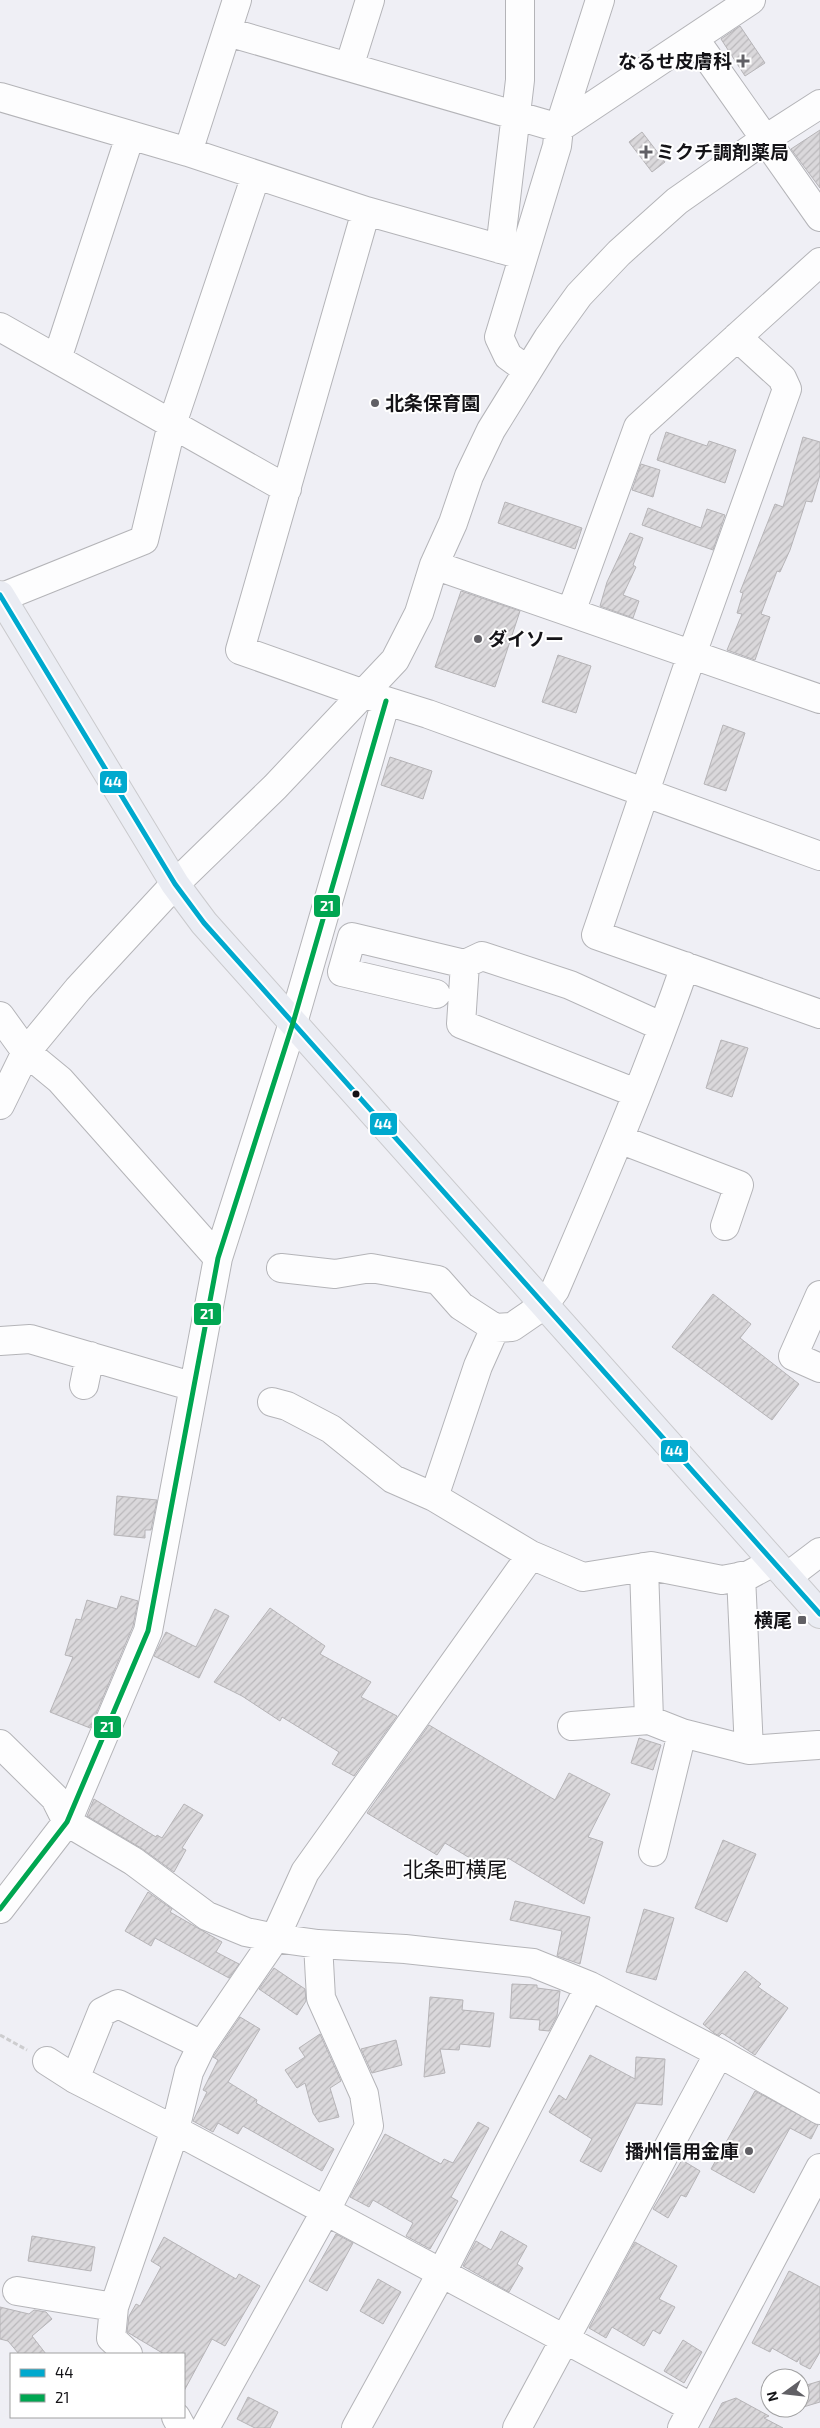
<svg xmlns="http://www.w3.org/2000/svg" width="820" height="2428" font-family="'Exo 2','Noto Sans JP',sans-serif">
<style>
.building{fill:url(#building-hatch);stroke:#b6b4b7}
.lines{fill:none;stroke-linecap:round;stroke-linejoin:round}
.minor-casing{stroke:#b4b4b8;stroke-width:30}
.major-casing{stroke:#cacacd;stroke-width:30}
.path{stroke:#cdcdcf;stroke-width:3;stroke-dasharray:5 2.5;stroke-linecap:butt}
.minor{stroke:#fdfdfe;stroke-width:28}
.major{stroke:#eaecf3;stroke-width:28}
.bus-1-casing{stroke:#fff;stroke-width:9}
.bus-2-casing{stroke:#fff;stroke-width:9}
.bus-1{stroke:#00a9ce;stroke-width:5}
.bus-2{stroke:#00a651;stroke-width:5}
.poi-dot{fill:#616065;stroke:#fff;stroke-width:2}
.bus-dot{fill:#141317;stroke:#fff;stroke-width:2}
.labels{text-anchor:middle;stroke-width:4;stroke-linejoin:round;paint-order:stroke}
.poi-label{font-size:19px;font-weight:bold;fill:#141317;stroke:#fff;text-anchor:end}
.quarter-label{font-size:21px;fill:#141317;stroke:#fff}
.line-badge{stroke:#fff;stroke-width:2}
.badge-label{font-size:14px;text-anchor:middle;font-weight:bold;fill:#fff}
</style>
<defs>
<pattern id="building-hatch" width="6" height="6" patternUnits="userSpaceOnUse" patternTransform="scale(1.25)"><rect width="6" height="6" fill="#dad8db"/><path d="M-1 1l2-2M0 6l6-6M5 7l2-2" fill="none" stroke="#bab8bb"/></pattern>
</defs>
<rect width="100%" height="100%" fill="#efeff5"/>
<path class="building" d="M 740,26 L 765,63 L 745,76 L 721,39 Z
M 820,130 L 820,188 L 791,149 Z
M 642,132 L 665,162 L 652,172 L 629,142 Z
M 666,432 L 707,446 L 709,441 L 736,450 L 725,483 L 657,460 Z
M 803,437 L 820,442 L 820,475 L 812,502 L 806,501 L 790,550 L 780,572 L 777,571 L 761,614 L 770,617 L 755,660 L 727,650 L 742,614 L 737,613 L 743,593 L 740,592 L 775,504 L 783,507 Z
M 641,464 L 660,470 L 653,497 L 632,490 Z
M 505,502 L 582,528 L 575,549 L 498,523 Z
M 648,508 L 701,528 L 707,509 L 725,515 L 713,550 L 642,525 Z
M 630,533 L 643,538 L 633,565 L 636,567 L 623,595 L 639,601 L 633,618 L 600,606 L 607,582 Z
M 461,591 L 520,611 L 495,687 L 435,667 Z
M 558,655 L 591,666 L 576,713 L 542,702 Z
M 723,725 L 745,733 L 726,791 L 704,784 Z
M 390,757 L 432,771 L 423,799 L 381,785 Z
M 721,1040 L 748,1048 L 732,1097 L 706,1088 Z
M 713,1294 L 751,1324 L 740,1338 L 799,1384 L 772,1420 L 672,1347 Z
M 117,1496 L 157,1500 L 151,1530 L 145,1530 L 145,1538 L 114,1535 Z
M 121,1596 L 138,1601 L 133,1626 L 90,1728 L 50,1712 L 73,1657 L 65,1655 L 76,1619 L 81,1620 L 87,1600 L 117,1609 Z
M 270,1608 L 325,1646 L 320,1654 L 371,1682 L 361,1697 L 397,1716 L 354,1776 L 332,1764 L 339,1752 L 282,1717 L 280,1721 L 242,1696 L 214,1682 Z
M 215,1609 L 229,1616 L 199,1678 L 154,1656 L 166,1632 L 196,1647 Z
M 429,1725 L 555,1800 L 569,1773 L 610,1794 L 588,1837 L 603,1842 L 584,1904 L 508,1858 L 498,1875 L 445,1843 L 437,1855 L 367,1813 Z
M 639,1738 L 661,1745 L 653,1770 L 631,1763 Z
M 94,1799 L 156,1837 L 157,1835 L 162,1838 L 184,1804 L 203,1815 L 182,1848 L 186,1850 L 174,1872 L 141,1848 L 87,1816 Z
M 723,1840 L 756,1854 L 727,1922 L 695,1908 Z
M 148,1892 L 172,1909 L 170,1912 L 222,1942 L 216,1952 L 239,1964 L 229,1978 L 155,1938 L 151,1946 L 125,1931 Z
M 515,1901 L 590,1917 L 580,1964 L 557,1956 L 562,1931 L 510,1920 Z
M 644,1909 L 674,1918 L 656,1980 L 626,1972 Z
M 274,1968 L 305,1989 L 306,2001 L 297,2015 L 259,1989 Z
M 745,1971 L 761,1984 L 758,1987 L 788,2008 L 755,2055 L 722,2033 L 719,2036 L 714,2033 L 703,2024 Z
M 512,1984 L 537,1985 L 537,1988 L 560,1991 L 557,2016 L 549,2031 L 539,2030 L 540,2020 L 510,2018 Z
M 430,1997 L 463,2000 L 462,2010 L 494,2013 L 490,2047 L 460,2044 L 459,2050 L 440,2049 L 445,2073 L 424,2077 Z
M 240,2017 L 260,2029 L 228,2082 L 257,2100 L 256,2103 L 334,2149 L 322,2171 L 243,2126 L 238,2134 L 218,2123 L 213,2132 L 193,2121 L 207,2092 L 203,2090 L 218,2060 L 213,2057 Z
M 320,2034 L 341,2081 L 330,2088 L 339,2117 L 319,2122 L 313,2113 L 305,2083 L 297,2088 L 285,2070 L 305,2057 L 299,2048 Z
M 396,2040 L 402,2065 L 372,2073 L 361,2049 Z
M 590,2055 L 635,2079 L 636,2057 L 665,2059 L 662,2105 L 636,2103 L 601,2172 L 580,2161 L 592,2139 L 549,2112 L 559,2095 L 566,2100 Z
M 755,2091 L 818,2125 L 811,2139 L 790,2128 L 754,2193 L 711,2169 Z
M 478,2122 L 489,2128 L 451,2197 L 458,2201 L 430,2249 L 406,2236 L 413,2223 L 373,2200 L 369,2207 L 350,2197 L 385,2134 L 441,2164 L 444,2159 L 453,2163 Z
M 682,2160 L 700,2171 L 686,2197 L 681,2195 L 668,2218 L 653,2209 Z
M 501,2231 L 527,2246 L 517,2264 L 523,2268 L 509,2292 L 463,2266 L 476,2241 L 491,2250 Z
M 336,2234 L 353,2243 L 327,2291 L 309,2281 Z
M 32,2236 L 95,2247 L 91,2271 L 28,2261 Z
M 164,2237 L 236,2279 L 239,2274 L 260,2286 L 225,2346 L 212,2339 L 184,2391 L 184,2354 L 164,2354 L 127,2332 L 129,2316 L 136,2304 L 140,2306 L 161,2267 L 151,2261 Z
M 635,2242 L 677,2266 L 659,2299 L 675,2307 L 660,2334 L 653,2330 L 644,2346 L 612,2327 L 606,2338 L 589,2328 Z
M 789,2271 L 820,2287 L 820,2352 L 810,2369 L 800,2364 L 800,2357 L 797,2362 L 772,2348 L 770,2352 L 752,2343 Z
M 378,2279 L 401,2292 L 383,2324 L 360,2311 Z
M 0,2307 L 29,2314 L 34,2310 L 46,2312 L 52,2319 L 32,2336 L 46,2354 L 19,2354 L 8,2341 L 0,2339 Z
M 683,2340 L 702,2352 L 684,2383 L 664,2371 Z
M 820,2381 L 820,2402 L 800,2408 L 800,2387 Z
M 248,2397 L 278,2412 L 270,2428 L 255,2428 L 237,2419 Z
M 736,2398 L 769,2416 L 764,2418 L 783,2428 L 709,2428 L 722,2403 Z"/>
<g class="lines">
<g class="minor-casing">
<path id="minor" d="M 228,32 L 559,128 L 751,0
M 694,38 L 820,217
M 349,67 L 370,0
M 0,97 L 188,152 L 366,211 L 522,255
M 188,152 L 237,0
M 366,211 L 240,650 L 364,694 L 428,714 L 820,856
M 500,249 L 520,80 L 520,0
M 0,327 L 287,489
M 737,337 L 782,378 L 787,389 L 692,654 L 596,935 L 820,1014
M 57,359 L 130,136
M 527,370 L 508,356 L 499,337 L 557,146 L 559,128 L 600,0
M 434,565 L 820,699
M 0,598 L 144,540 L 172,424 L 256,175
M 571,612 L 638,427 L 820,262
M 465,964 L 461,1024 L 636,1093
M 436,994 L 342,972 L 352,937 L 465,964 L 482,956 L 570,985 L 663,1027
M 0,1016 L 26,1052 L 60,1080 L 218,1258
M 0,1105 L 26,1052 L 78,989 L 175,884 L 275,787 L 395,660 L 419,613 L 434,565 L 453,523 L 469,476 L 491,430 L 548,338 L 579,295 L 619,253 L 677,201 L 764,140 L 820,104
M 619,1139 L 739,1185 L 725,1226
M 281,1268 L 335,1274 L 371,1268 L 438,1280 L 461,1306 L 495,1328 L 512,1327 L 544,1305 L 555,1290 C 601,1183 647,1076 685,966
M 820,1295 L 793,1356 L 820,1368
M 0,1341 L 30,1339 L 184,1384
M 84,1385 L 90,1356
M 272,1402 L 287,1406 L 331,1429 L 393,1479 L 434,1497 L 531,1555 L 583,1577 L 651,1566 L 722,1580 L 749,1575 L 773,1562
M 434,1497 L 478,1366 L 495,1328
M 644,1567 L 649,1720 L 682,1733 L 749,1750 L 741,1576
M 787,1577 L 820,1552
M 572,1726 L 649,1720
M 0,1744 L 55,1798 L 67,1822 L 133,1861 L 207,1916 L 246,1932 L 275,1938 L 318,1944 L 405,1949 L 533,1963 L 590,1986 L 719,2053 L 820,2110
M 749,1750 L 818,1745
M 653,1852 L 682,1733
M 0,1909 L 67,1822 L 148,1631 L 218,1258 L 293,1023 L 386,701
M 47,2061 L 75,2079 L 175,2130 L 691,2407
M 75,2079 L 102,2012 L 118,2004 L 202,2045
M 17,2291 L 114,2307
M 128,2354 L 111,2338 L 114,2307 L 175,2130 L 189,2072 L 202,2045 L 275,1938 L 305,1872 L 531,1555
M 176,2417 L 182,2428
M 205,2428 L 325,2212 L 369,2126 L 364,2094 L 321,1998 L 318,1944
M 356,2428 L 442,2272 L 590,1986
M 517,2428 L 719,2053
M 682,2428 L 820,2168"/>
</g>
<g class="major-casing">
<path id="major" d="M 0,595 L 175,884 L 204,923 L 820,1614"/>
</g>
<path class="path" d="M 0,2035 L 27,2050"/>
<use href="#minor" class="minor"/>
<use href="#major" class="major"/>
<g class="bus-1-casing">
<path id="bus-1" d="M 0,595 L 175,884 L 204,923 L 820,1614"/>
</g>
<g class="bus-2-casing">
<path id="bus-2" d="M 0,1909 L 67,1822 L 148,1631 L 218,1258 L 293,1023 L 386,701"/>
</g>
<use href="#bus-1" class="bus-1"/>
<use href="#bus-2" class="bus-2"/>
</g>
<g class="poi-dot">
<path d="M740.5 53.5h5v5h5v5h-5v5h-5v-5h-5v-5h5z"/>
<path d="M643.5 144.5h5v5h5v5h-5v5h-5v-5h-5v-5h5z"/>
<circle cx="375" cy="403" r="5"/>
<circle cx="478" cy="639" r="5"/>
<rect x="797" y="1615" width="10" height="10" rx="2.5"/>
<circle cx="749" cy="2151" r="5"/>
</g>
<circle class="bus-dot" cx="356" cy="1094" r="4.5"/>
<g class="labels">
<g class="poi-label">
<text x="732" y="68">なるせ皮膚科</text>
<text x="656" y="159" text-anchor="start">ミクチ調剤薬局</text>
<text x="385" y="410" text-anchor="start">北条保育園</text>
<text x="488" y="646" text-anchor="start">ダイソー</text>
<text x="792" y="1627">横尾</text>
<text x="739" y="2158">播州信用金庫</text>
</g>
<g class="quarter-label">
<text x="455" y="1877">北条町横尾</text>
</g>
</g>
<g class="line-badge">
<rect x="99" y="770" width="29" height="24" rx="5" fill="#00a9ce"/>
<rect x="313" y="894" width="28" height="24" rx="5" fill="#00a651"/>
<rect x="369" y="1112" width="29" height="24" rx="5" fill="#00a9ce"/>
<rect x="193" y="1302" width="29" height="24" rx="5" fill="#00a651"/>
<rect x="660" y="1439" width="29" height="24" rx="5" fill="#00a9ce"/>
<rect x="93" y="1715" width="29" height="24" rx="5" fill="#00a651"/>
</g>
<g class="badge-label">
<text x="113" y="787">44</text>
<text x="327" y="911">21</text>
<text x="383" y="1129">44</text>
<text x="207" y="1319">21</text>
<text x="674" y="1456">44</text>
<text x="107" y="1732">21</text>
</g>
<rect x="10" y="2353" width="175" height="65" fill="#ffffff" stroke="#a1a1a2"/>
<rect x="20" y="2369" width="25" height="8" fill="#00a9ce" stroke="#a1a1a2"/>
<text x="55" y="2378" font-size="15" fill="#141317">44</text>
<rect x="20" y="2394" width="25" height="8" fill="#00a651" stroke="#a1a1a2"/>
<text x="55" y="2403" font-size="15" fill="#141317">21</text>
<g transform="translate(785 2393) rotate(255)"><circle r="24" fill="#ffffff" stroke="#a1a1a2"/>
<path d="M0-4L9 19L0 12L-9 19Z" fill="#616065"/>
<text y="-8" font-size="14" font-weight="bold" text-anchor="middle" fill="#141317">N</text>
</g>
</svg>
